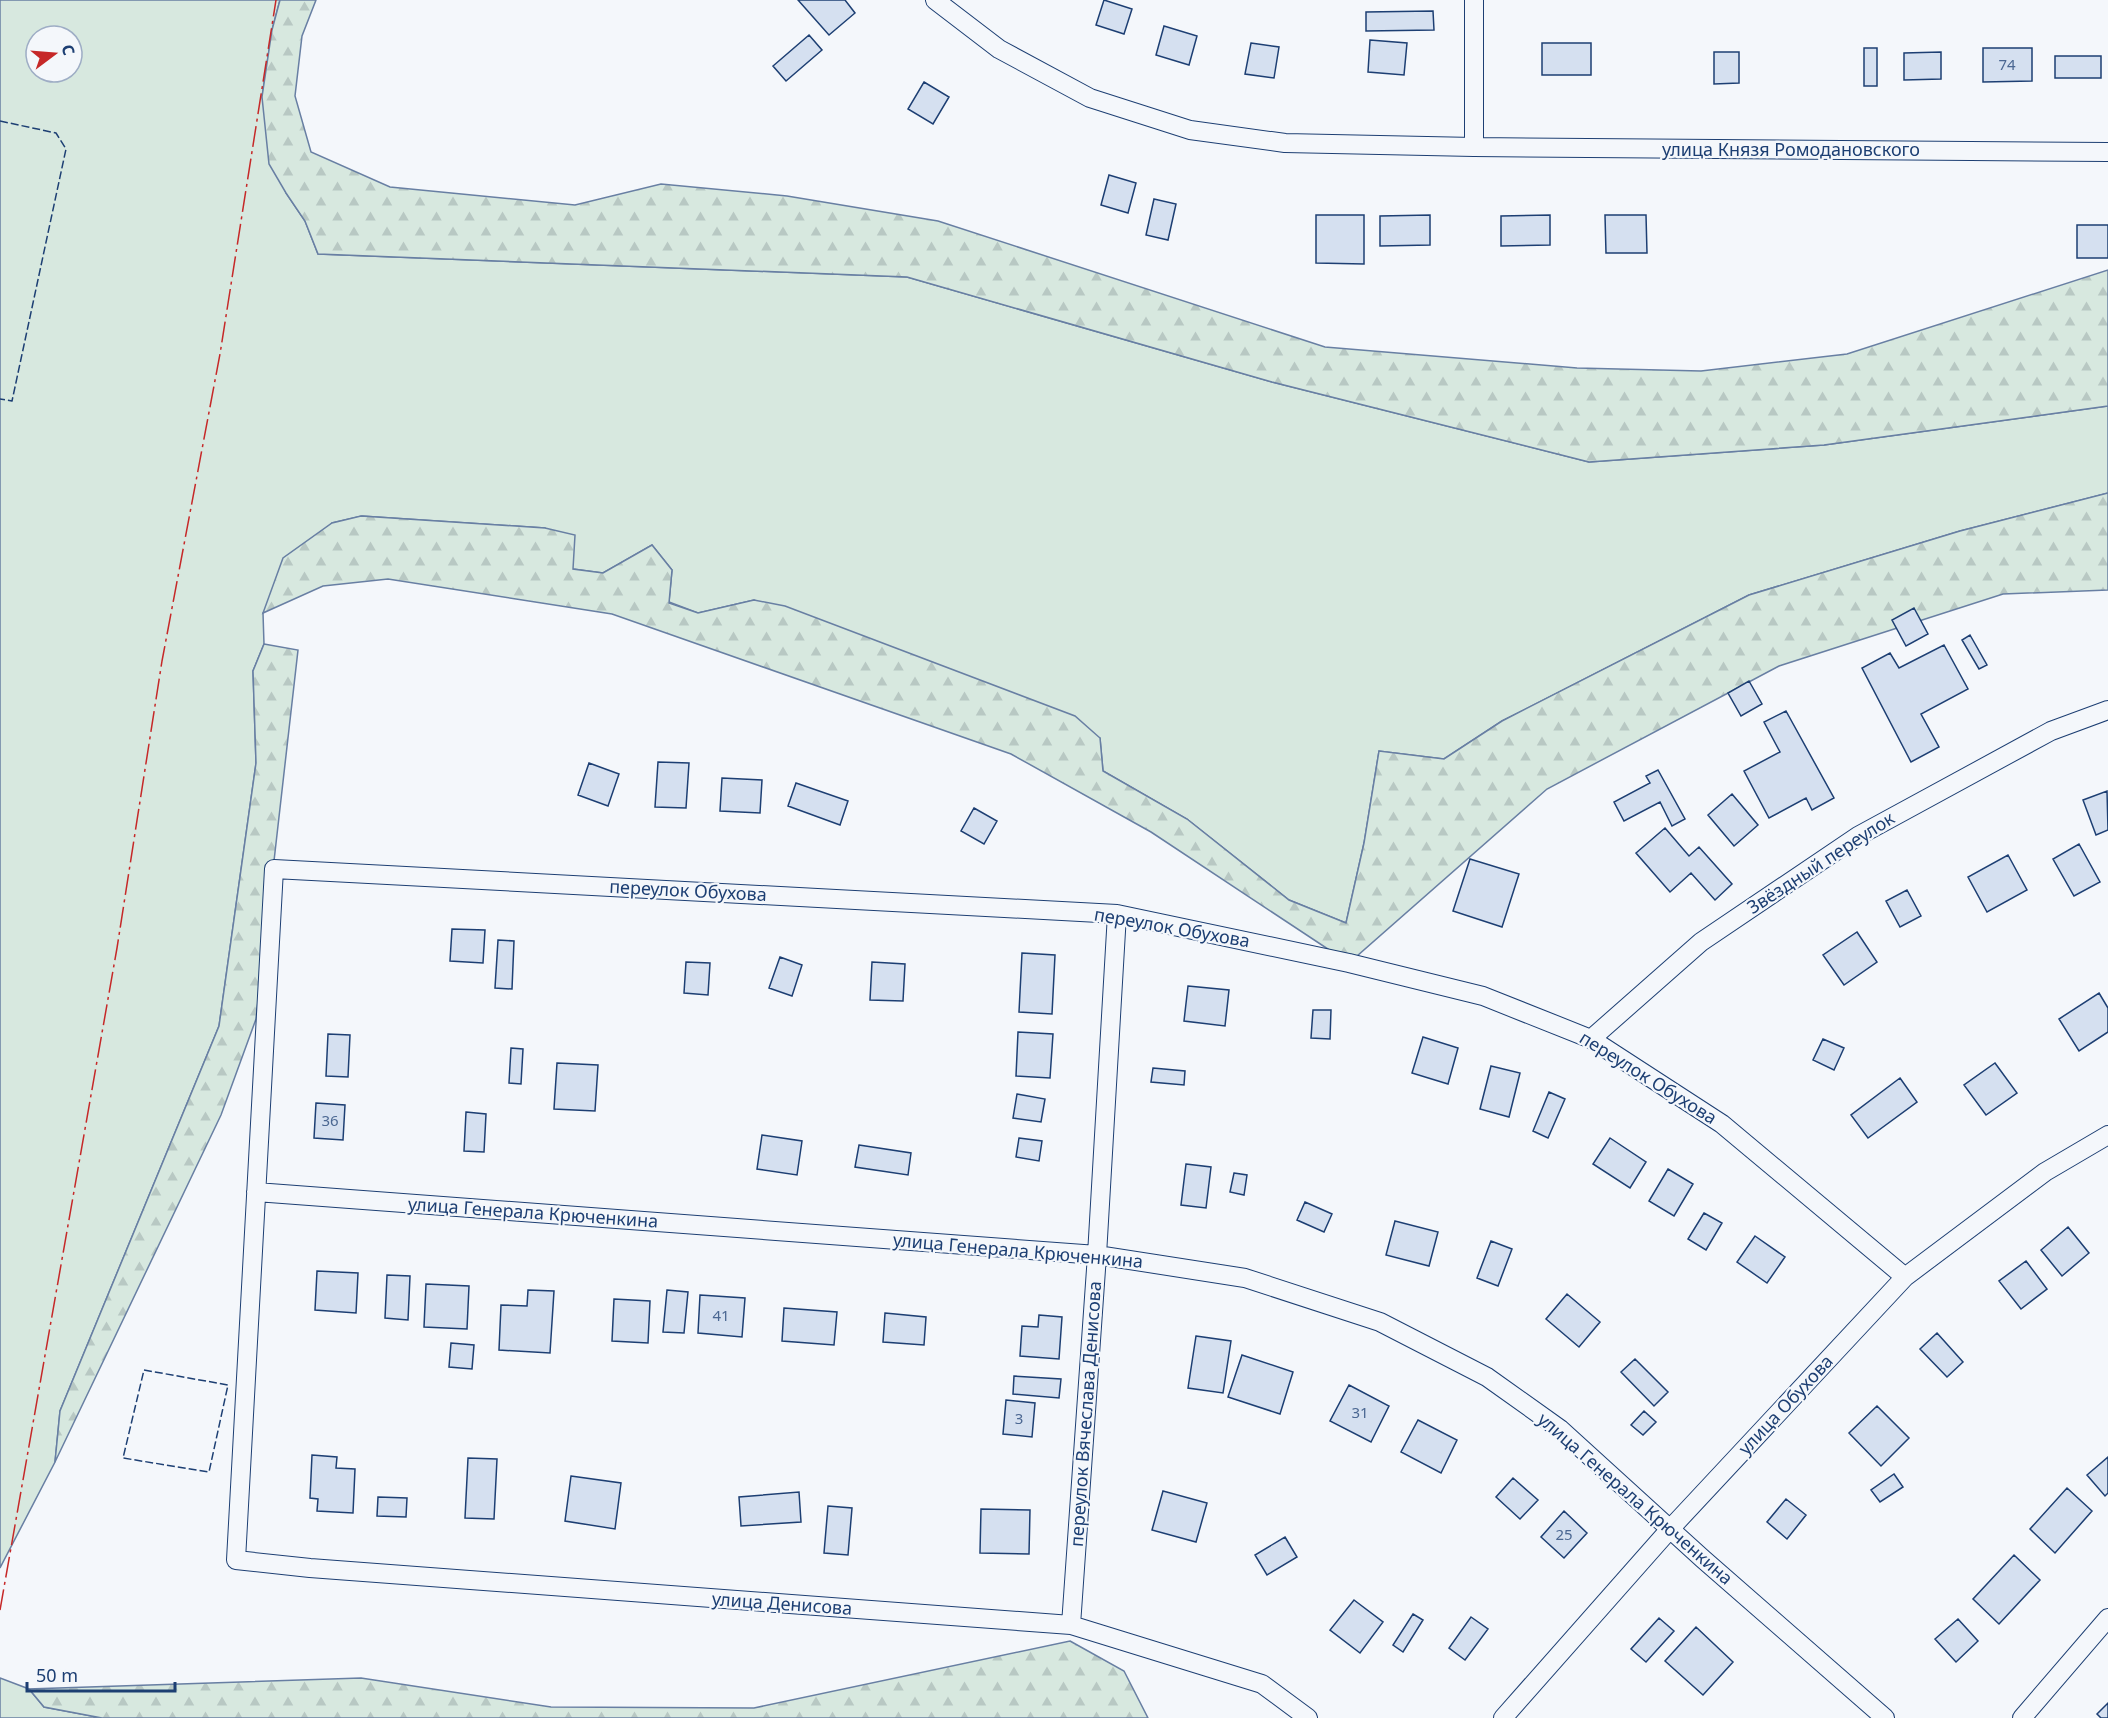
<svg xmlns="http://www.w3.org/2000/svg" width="2108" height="1718" font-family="'Noto Sans',sans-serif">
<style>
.green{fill:#d7e8df;stroke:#687fa3;stroke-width:1.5;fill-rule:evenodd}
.forest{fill:url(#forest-firs);stroke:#687fa3;stroke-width:1.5}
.building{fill:#d5e0f0;stroke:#1d3f73;stroke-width:1.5}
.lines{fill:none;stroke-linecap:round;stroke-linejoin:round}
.street-casing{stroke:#1d3f73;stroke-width:20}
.street{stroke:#f4f7fb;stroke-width:18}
.fence{stroke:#1d3f73;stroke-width:1.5;stroke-dasharray:8 3;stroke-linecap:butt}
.power{stroke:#c62828;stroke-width:1.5;stroke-dasharray:21 4.5 3 4.5;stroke-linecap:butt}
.labels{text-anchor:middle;stroke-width:4.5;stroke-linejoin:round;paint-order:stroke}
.number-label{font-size:15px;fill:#4b6792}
.street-label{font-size:18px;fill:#1d3f73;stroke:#f4f7fb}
</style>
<defs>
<pattern id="forest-firs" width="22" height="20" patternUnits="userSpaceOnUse" patternTransform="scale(1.5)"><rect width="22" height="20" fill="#d7e8df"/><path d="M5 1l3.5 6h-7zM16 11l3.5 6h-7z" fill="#b8c8c3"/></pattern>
</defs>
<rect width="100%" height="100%" fill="#f4f7fb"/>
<path class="green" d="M 0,0 L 280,0 L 272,30 L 262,97 L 286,193 L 305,221 L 318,254 L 907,277 L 1272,382 L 1589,462 L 1824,445 L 2108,406 L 2108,493 L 1960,531 L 1749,595 L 1502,721 L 1444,759 L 1379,751 L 1364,843 L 1346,923 L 1289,900 L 1187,819 L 1103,771 L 1100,738 L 754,600 L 698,613 L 669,602 L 672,570 L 652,545 L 603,573 L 573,569 L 545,528 L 362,516 L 332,523 L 263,613 L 264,644 L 253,671 L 256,763 L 219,1026 L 60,1411 L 55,1462 L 0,1568 ZM 36,36 L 72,36 L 72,72 L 36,72 Z
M 0,1678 L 29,1689 L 44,1707 L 102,1718 L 0,1718 Z"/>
<path class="forest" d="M 280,0 L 316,0 L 302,36 L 295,96 L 311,152 L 390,187 L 575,205 L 661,184 L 787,196 L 938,221 L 1325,347 L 1577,368 L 1701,371 L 1847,354 L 2108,270 L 2108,406 L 1824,445 L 1589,462 L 1272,382 L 907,277 L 318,254 L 305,221 L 286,193 L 269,164 L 262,97 L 272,30 Z
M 2108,493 L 2108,590 L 2003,594 L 1779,666 L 1547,789 L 1349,963 L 1151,832 L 1011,754 L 612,614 L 388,579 L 323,586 L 263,613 L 283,558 L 332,523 L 361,516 L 545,528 L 575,535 L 573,569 L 603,573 L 652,545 L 672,570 L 669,603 L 698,613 L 754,600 L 785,606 L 1075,716 L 1100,738 L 1103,771 L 1187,819 L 1289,900 L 1346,923 L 1364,843 L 1379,751 L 1444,759 L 1502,721 L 1749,595 L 1960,531 Z
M 264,644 L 298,650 L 256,1019 L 221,1115 L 55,1462 L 60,1411 L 219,1026 L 256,763 L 253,671 Z
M 1070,1641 L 1124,1671 L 1148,1718 L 102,1718 L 44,1707 L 29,1689 L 361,1678 L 551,1707 L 754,1708 Z"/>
<path class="building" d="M 798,0 L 845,0 L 855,13 L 829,35 Z
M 1104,0 L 1132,9 L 1124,34 L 1096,25 Z
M 1433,11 L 1434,30 L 1366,31 L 1366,12 Z
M 1164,26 L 1197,36 L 1189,65 L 1156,55 Z
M 809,35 L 822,50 L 786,81 L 773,66 Z
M 1370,40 L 1407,43 L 1404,75 L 1368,72 Z
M 1251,43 L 1279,47 L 1274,78 L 1245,74 Z
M 1542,43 L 1591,43 L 1591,75 L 1542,75 Z
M 1864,48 L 1877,48 L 1877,86 L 1864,86 Z
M 1983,48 L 2032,48 L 2032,81 L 1983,82 Z
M 1714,52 L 1739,52 L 1739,83 L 1714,84 Z
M 1941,52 L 1941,79 L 1904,80 L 1904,53 Z
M 2055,56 L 2101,56 L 2101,78 L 2055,78 Z
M 924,82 L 949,97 L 933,124 L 908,109 Z
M 1109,175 L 1136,183 L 1128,213 L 1101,205 Z
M 1154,199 L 1176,204 L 1168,240 L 1146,235 Z
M 1316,215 L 1364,215 L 1364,264 L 1316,263 Z
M 1430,215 L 1430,245 L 1380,246 L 1380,216 Z
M 1550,215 L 1550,245 L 1501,246 L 1501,216 Z
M 1605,215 L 1646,215 L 1647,253 L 1606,253 Z
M 2077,225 L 2108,225 L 2108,258 L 2077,258 Z
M 1914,608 L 1928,634 L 1906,646 L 1892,620 Z
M 1970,635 L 1987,665 L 1979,669 L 1962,640 Z
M 1944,645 L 1968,689 L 1921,714 L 1939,747 L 1911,762 L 1862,668 L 1890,653 L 1899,668 Z
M 1749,681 L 1762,704 L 1741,716 L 1728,693 Z
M 1786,711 L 1834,798 L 1812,810 L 1806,798 L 1769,818 L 1744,771 L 1780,752 L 1764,722 Z
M 658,762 L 689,763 L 686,808 L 655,807 Z
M 589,763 L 619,774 L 608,806 L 578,795 Z
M 1658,770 L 1685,819 L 1672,826 L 1660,802 L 1624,821 L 1614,802 L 1650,783 L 1646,776 Z
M 722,778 L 762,780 L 760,813 L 720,811 Z
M 796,783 L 848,801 L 840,825 L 788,806 Z
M 2107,791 L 2108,830 L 2096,835 L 2083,800 Z
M 1732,794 L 1758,825 L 1734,846 L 1708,815 Z
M 974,808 L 997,821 L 984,844 L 961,831 Z
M 1665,828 L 1689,856 L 1699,847 L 1732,884 L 1715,900 L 1691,873 L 1670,892 L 1636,853 Z
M 2079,844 L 2100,882 L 2074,896 L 2053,859 Z
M 2008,855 L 2027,890 L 1987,912 L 1968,877 Z
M 1470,859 L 1519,874 L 1502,927 L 1453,911 Z
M 1907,890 L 1921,916 L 1900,927 L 1886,901 Z
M 452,929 L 485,930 L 483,963 L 450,961 Z
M 1857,932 L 1877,962 L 1844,985 L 1823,955 Z
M 498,940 L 514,941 L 512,989 L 495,988 Z
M 1022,953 L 1055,955 L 1052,1014 L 1019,1012 Z
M 780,957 L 802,965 L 792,996 L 769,988 Z
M 686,962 L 710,963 L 708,995 L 684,993 Z
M 872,962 L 905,964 L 903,1001 L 870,1000 Z
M 1188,986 L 1229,990 L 1225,1026 L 1184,1021 Z
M 2099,993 L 2108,1008 L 2108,1032 L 2079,1051 L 2059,1019 Z
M 1313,1010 L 1331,1010 L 1330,1039 L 1311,1038 Z
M 1018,1032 L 1053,1034 L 1050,1078 L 1016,1076 Z
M 328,1034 L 350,1035 L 348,1077 L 326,1076 Z
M 1423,1037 L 1458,1048 L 1448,1084 L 1412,1073 Z
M 1823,1039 L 1844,1048 L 1834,1070 L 1813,1060 Z
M 511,1048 L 523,1049 L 521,1084 L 509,1083 Z
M 557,1063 L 598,1065 L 595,1111 L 554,1109 Z
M 1995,1063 L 2017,1093 L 1986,1115 L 1964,1085 Z
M 1491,1066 L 1520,1073 L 1509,1117 L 1480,1109 Z
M 1153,1068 L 1185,1071 L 1184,1085 L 1151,1082 Z
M 1900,1078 L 1917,1102 L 1868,1138 L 1851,1115 Z
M 1549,1092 L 1565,1099 L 1548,1138 L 1533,1131 Z
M 1017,1094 L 1045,1099 L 1041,1122 L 1013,1118 Z
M 316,1103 L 345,1105 L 343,1140 L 314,1138 Z
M 466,1112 L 486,1114 L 484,1152 L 464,1151 Z
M 762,1135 L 802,1141 L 797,1175 L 757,1169 Z
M 1019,1138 L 1042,1141 L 1039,1161 L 1016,1157 Z
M 1610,1138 L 1646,1162 L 1630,1188 L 1593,1164 Z
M 859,1145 L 911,1153 L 908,1175 L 855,1167 Z
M 1186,1164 L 1211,1167 L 1206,1208 L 1181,1205 Z
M 1668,1169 L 1693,1184 L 1674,1216 L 1649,1201 Z
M 1234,1173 L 1247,1175 L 1244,1195 L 1230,1192 Z
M 1305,1202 L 1332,1214 L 1324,1232 L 1297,1220 Z
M 1704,1213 L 1722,1223 L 1706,1250 L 1688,1239 Z
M 1395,1221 L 1438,1232 L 1429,1266 L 1386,1255 Z
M 2068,1227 L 2089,1253 L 2062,1276 L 2041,1250 Z
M 1755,1236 L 1785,1257 L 1767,1283 L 1737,1262 Z
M 1491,1241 L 1512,1249 L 1498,1286 L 1477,1278 Z
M 2026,1261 L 2047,1289 L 2021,1309 L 1999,1281 Z
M 317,1271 L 358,1273 L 356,1313 L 315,1310 Z
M 387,1275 L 410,1276 L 408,1320 L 385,1318 Z
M 426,1284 L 469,1286 L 467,1329 L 424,1327 Z
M 528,1290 L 554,1291 L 550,1353 L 499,1350 L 501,1305 L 527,1306 Z
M 667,1290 L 688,1292 L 684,1333 L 663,1332 Z
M 1567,1294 L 1600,1322 L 1579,1347 L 1546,1319 Z
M 700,1295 L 745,1298 L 742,1337 L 698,1333 Z
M 614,1299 L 650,1301 L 648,1343 L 612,1341 Z
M 784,1308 L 837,1312 L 834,1345 L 782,1341 Z
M 885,1313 L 926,1317 L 924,1345 L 883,1342 Z
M 1039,1315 L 1062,1317 L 1059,1359 L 1020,1356 L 1022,1326 L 1038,1327 Z
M 1937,1333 L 1963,1362 L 1947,1377 L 1920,1349 Z
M 1196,1336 L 1231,1341 L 1223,1393 L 1188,1388 Z
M 451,1343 L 474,1345 L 472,1369 L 449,1367 Z
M 1242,1355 L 1293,1372 L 1280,1414 L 1228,1397 Z
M 1635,1359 L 1668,1392 L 1654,1406 L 1621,1372 Z
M 1014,1376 L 1061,1379 L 1059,1398 L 1013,1394 Z
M 1349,1385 L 1389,1406 L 1371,1442 L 1330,1421 Z
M 1006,1400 L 1035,1403 L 1032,1437 L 1003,1434 Z
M 1877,1406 L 1909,1438 L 1881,1466 L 1849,1433 Z
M 1644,1411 L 1656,1422 L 1643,1435 L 1631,1425 Z
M 1418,1420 L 1457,1440 L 1441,1473 L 1401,1452 Z
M 312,1455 L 337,1457 L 336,1468 L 355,1469 L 353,1513 L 317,1511 L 318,1499 L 310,1498 Z
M 2108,1457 L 2108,1493 L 2105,1496 L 2087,1475 Z
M 468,1458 L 497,1459 L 494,1519 L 465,1518 Z
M 1894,1474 L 1903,1487 L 1880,1502 L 1871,1490 Z
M 571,1476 L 621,1483 L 615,1529 L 565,1521 Z
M 1513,1478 L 1538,1500 L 1520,1519 L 1496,1497 Z
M 2067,1488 L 2092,1511 L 2055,1553 L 2030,1529 Z
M 1163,1491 L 1207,1503 L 1196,1542 L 1152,1530 Z
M 799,1492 L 801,1522 L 741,1526 L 739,1497 Z
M 378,1497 L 407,1498 L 406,1517 L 377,1516 Z
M 1786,1499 L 1806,1515 L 1787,1539 L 1767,1522 Z
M 828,1506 L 852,1508 L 848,1555 L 824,1553 Z
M 981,1509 L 1030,1510 L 1029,1554 L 980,1553 Z
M 1564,1511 L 1587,1533 L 1564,1558 L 1541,1537 Z
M 1285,1537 L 1297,1557 L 1267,1575 L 1255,1555 Z
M 2014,1555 L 2040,1580 L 1999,1624 L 1973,1599 Z
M 1354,1600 L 1383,1622 L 1360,1653 L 1330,1630 Z
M 1413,1614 L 1423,1620 L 1403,1652 L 1393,1645 Z
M 1471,1617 L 1488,1629 L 1465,1660 L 1449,1648 Z
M 1659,1618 L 1674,1631 L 1646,1662 L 1631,1649 Z
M 1958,1619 L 1978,1641 L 1956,1662 L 1935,1639 Z
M 1696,1627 L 1733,1662 L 1703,1695 L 1665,1661 Z
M 2108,1703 L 2108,1718 L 2101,1718 L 2097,1714 Z"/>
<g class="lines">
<g class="street-casing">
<path id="street" d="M 935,0 L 999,49 L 1090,98 L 1190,130 L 1285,143 L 1474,147 L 2108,152
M 1474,0 L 1474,147
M 1591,1039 L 1701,942 L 1858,836 L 2051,731 L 2108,710
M 256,1192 L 1097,1255 L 1245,1278 L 1380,1322 L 1487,1377 L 1560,1429 L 1703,1559 L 1885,1718
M 1071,1625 L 1097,1255 L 1117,914
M 1308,1718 L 1262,1684 L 1071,1625 L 310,1568 L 236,1560 L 274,869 L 1117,914 L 1349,963 L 1483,996 L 1591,1039 L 1722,1124 L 1905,1277
M 1503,1718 L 1670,1529 L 1905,1277 L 2045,1172 L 2108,1135
M 2022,1718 L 2108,1618"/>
</g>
<use href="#street" class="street"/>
<path class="fence" d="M 0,121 L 56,133 L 66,149 L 12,401 L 0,399
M 144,1370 L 228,1385 L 209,1472 L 123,1458 Z"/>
<path class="power" d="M 0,1610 L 117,948 L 162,661 L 220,354 L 276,0"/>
</g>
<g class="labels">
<g class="number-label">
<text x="2007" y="70">74</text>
<text x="330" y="1126">36</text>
<text x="721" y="1321">41</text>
<text x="1360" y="1418">31</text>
<text x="1019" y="1424">3</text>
<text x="1564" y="1540">25</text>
</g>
<g class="street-label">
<text x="1791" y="156">улица Князя Ромодановского</text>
<text transform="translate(1821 863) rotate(-33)" y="6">Звёздный переулок</text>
<text transform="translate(688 891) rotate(3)" y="6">переулок Обухова</text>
<text transform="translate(1172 928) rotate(10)" y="6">переулок Обухова</text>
<text transform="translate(1648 1078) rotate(32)" y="6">переулок Обухова</text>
<text transform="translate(533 1213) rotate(4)" y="6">улица Генерала Крюченкина</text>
<text transform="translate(1018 1251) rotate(5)" y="6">улица Генерала Крюченкина</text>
<text transform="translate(1786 1405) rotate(-47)" y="6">улица Обухова</text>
<text transform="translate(1086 1414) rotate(-86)" y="6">переулок Вячеслава Денисова</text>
<text transform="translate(1635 1499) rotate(41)" y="6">улица Генерала Крюченкина</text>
<text transform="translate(782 1604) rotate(4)" y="6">улица Денисова</text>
</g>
</g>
<g transform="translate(54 54) rotate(74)"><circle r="28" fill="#f4f7fb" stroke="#9eadc5" stroke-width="1.5"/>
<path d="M0-4.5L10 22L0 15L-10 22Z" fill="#c62828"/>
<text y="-9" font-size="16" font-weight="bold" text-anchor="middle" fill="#1d3f73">С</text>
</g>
<path d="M27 1682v9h148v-9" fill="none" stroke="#1d3f73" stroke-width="3"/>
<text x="36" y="1682" font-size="18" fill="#1d3f73" stroke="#f4f7fb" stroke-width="4.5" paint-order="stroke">50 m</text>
</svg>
